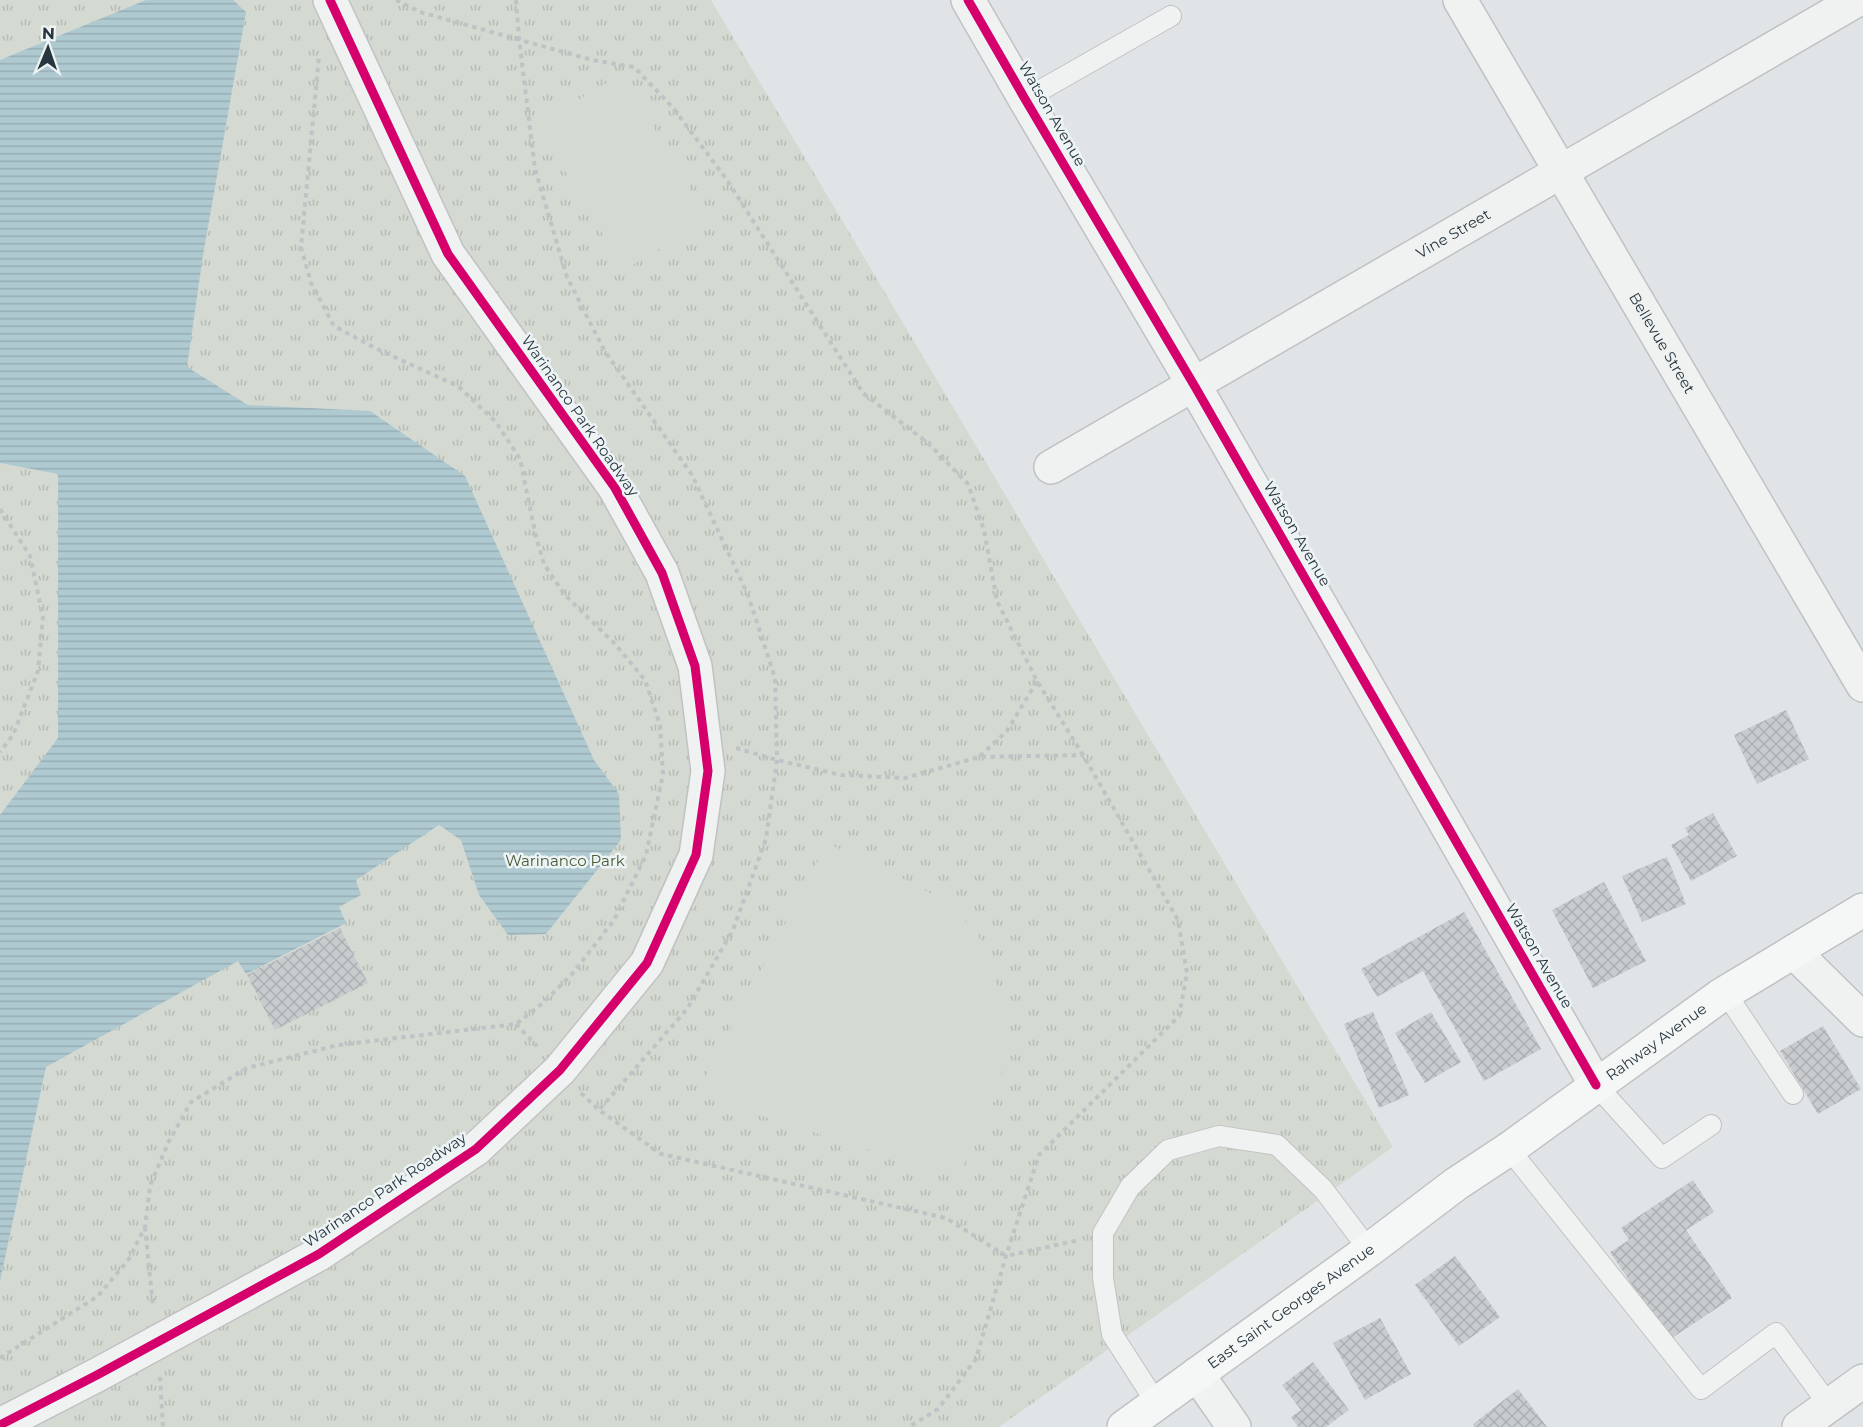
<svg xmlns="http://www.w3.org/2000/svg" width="1863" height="1427" font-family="Montserrat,sans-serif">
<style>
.grass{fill:url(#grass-tufts)}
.pitch{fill:#d4dad1}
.water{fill:url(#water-rules)}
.building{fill:url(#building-cross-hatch)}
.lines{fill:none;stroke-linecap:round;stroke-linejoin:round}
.service-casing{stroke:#bfc2c4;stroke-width:22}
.minor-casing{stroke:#bfc2c4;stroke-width:36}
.secondary-casing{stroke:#bfc2c4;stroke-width:36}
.path{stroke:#bfc3c5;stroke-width:4;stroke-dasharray:4.5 4.5;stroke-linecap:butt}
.service{stroke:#f0f2f2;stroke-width:20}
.minor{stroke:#f0f2f2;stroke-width:33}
.secondary{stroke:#f5f6f6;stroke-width:33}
.cycleway-casing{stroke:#eef4f6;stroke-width:13}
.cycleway{stroke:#d6006c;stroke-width:9}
.labels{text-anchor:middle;stroke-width:5;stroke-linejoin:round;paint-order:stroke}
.street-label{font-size:15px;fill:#28373f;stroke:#eef4f6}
.park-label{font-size:15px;fill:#475b35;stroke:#eef4f6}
</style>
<defs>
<pattern id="grass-tufts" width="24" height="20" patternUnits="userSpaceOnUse" patternTransform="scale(1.5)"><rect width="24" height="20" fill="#d4dad1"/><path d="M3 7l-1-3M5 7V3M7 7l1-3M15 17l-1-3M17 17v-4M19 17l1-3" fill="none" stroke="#b6bcb4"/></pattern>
<pattern id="water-rules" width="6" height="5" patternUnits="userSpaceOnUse" patternTransform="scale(1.5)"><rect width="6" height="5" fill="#afc9d1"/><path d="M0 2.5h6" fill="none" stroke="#97adb4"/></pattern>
<pattern id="building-cross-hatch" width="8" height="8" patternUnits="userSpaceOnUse" patternTransform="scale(1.5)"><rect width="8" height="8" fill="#c9ccce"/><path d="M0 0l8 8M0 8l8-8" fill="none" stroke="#adb0b2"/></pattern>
</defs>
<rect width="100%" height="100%" fill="#e1e4e6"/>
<path class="grass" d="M 0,0 L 711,0 L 1393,1147 L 999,1427 L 0,1427 Z"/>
<path class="pitch" d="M 622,74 L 708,220 L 624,270 L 537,124 Z
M 827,843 L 893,873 L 939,898 L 977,932 L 1006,1008 L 1001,1086 L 958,1178 L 696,1095 Z"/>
<path class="water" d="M 146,0 L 233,0 L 246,12 L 203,255 L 187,367 L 248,405 L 370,411 L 465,476 L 594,760 L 619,794 L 621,840 L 546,934 L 508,935 L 479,895 L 461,840 L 439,825 L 356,880 L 361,895 L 339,907 L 346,923 L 246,974 L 238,961 L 46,1067 L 0,1281 L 0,815 L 58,738 L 58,474 L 0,463 L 0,60 Z"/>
<path class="building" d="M 1786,710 L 1809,759 L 1757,784 L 1734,735 Z
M 1713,813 L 1737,856 L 1691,881 L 1671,845 L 1689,835 L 1685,828 Z
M 1667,857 L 1686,904 L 1642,922 L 1622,876 Z
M 1604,882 L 1646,961 L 1593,988 L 1552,910 Z
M 1464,912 L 1541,1049 L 1484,1081 L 1423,971 L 1377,997 L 1361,969 Z
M 340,928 L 368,983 L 275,1030 L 247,975 Z
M 1373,1012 L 1409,1095 L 1379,1108 L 1344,1024 Z
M 1431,1012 L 1461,1062 L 1425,1083 L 1395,1033 Z
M 1823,1026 L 1861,1089 L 1818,1114 L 1780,1051 Z
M 1693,1180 L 1714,1212 L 1686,1230 L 1732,1298 L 1669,1340 L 1610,1252 L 1629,1240 L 1621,1228 Z
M 1455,1256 L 1500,1317 L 1459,1346 L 1415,1285 Z
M 1380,1318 L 1411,1374 L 1365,1400 L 1333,1343 Z
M 1313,1362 L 1349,1410 L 1326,1427 L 1298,1427 L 1291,1417 L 1301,1410 L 1282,1385 Z
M 1518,1389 L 1547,1427 L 1475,1427 L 1473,1424 Z"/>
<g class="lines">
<g class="service-casing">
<path id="service" d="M 1025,99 L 1171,16
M 1725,992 L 1793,1094
M 1596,1085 L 1662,1158 L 1711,1125
M 1509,1149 L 1701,1389 L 1776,1333 L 1829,1405
M 1157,1404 L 1112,1334 L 1103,1278 L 1103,1233 L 1130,1187 L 1168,1150 L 1219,1136 L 1277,1145 L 1323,1189 L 1369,1250"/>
</g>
<g class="minor-casing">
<g id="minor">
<path d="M 968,0 L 1025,99 L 1194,385 L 1596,1085"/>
<path id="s1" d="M 1460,0 L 1863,685"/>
<path id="s2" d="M 1051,467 L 1857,0"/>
<path d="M 1794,952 L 1863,1020"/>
<path d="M 1197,1374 L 1234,1427"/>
<path d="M 0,1425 L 97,1375 L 319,1254 L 476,1149 L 560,1070 L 647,963 L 696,855 L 708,771 L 695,666 L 662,573 L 615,488 L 448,254 L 330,0"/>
<path d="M 1799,1427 L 1863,1381"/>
</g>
</g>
<g class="secondary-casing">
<g id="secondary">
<path id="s3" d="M 1124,1427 L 1369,1250 L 1456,1184 L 1509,1149 L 1720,996 L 1863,910"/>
</g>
</g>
<path class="path" d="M 396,0 L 420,12 L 592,60 L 634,67 L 674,109 L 727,180 L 863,393 L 928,443 L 968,484 L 984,530 L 997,601 L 1037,681 L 1083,755 L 1178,920 L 1187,973 L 1179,1016 L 1039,1155 L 1006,1256 L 976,1359 L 938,1409 L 909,1427
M 516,0 L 519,39 L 535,169 L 567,277 L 604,350 L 692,475 L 748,595 L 775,678 L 777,760 L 766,839 L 733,930 L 687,1009 L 599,1110
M 0,509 L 30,556 L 43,617 L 38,671 L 13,735 L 0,752
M 736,748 L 777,760 L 841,775 L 905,778 L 979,757 L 1083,755
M 980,756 L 1007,731 L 1037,681
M 516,1024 L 537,1046
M 581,1093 L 599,1110 L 661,1154 L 946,1218 L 1006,1256 L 1079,1240
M 145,1227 L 153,1307
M 0,1358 L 98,1296 L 129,1259 L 145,1227 L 150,1186 L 168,1143 L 191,1102 L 247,1068 L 338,1045 L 516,1024 L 543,1003 L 573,973 L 614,920 L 646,855 L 663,774 L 660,725 L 645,680 L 615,644 L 564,594 L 544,564 L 536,537 L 520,459 L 496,422 L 458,386 L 377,349 L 334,326 L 311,283 L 301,247 L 319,56
M 160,1377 L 163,1427"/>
<use href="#service" class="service"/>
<use href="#minor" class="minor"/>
<use href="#secondary" class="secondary"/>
<g class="cycleway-casing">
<path id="cycleway" d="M 968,0 L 1025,99 L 1194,385 L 1596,1085
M 0,1425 L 97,1375 L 319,1254 L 476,1149 L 560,1070 L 647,963 L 696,855 L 708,771 L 695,666 L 662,573 L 615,488 L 448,254 L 330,0"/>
</g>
<use href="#cycleway" class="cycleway"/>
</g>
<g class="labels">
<g class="street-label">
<text transform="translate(1052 114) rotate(60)" y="5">Watson Avenue</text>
<text dy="5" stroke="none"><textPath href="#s2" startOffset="465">Vine Street</textPath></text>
<text dy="5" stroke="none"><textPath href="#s1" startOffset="398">Bellevue Street</textPath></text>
<text transform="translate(580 416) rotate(55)" y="5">Warinanco Park Roadway</text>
<text transform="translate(1297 534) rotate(60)" y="5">Watson Avenue</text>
<text transform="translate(1539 956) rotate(60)" y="5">Watson Avenue</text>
<text dy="5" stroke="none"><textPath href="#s3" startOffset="657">Rahway Avenue</textPath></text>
<text transform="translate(385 1190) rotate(-34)" y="5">Warinanco Park Roadway</text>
<text dy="5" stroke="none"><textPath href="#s3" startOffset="206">East Saint Georges Avenue</textPath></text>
</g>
<g class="park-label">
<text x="565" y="866">Warinanco Park</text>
</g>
</g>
<g transform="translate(48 48) rotate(2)" stroke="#eef4f6" stroke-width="4.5" paint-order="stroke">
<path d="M0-4.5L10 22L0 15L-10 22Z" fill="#28373f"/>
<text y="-9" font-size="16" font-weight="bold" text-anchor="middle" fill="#28373f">N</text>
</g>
</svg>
